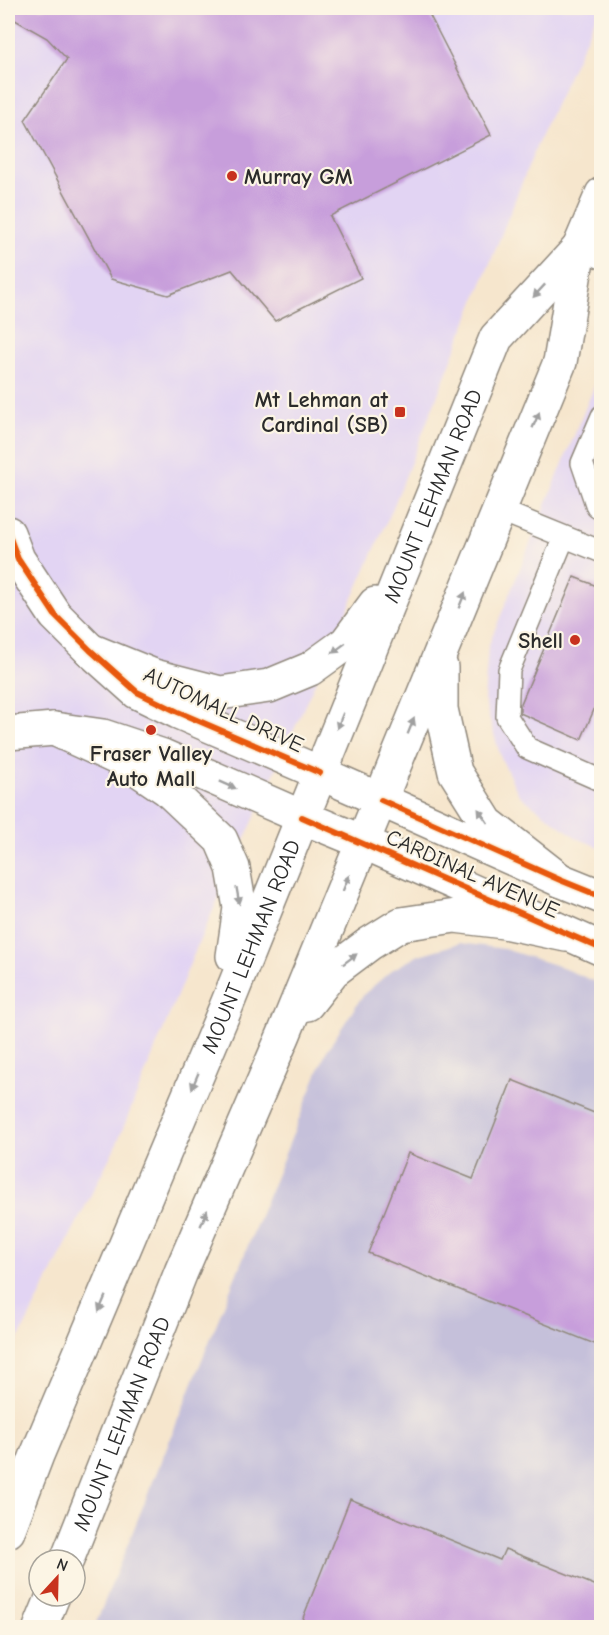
<svg xmlns="http://www.w3.org/2000/svg" width="609" height="1635" font-family="'Comic Neue',sans-serif">
<style>
.built{fill:#e2d4f3}
.industrial{fill:#c5c0da}
.building{fill:#c79edb}
.lines{fill:none;stroke-linecap:round;stroke-linejoin:round}
.service-casing{stroke:#90887c;stroke-width:24}
.minor-casing{stroke:#90887c;stroke-width:36}
.tertiary-casing{stroke:#90887c;stroke-width:36}
.secondary-casing{stroke:#90887c;stroke-width:36}
.service{stroke:#fff;stroke-width:21}
.minor{stroke:#fff;stroke-width:33}
.tertiary{stroke:#fff;stroke-width:33}
.secondary{stroke:#fff;stroke-width:33}
.cycleway-casing{stroke:#fcf5e5;stroke-width:10}
.cycleway{stroke:#e8590c;stroke-width:6}
.oneway{fill:#a0a0a0}
.poi-dot{fill:#c8321e;stroke:#fcf5e5;stroke-width:2}
.labels{text-anchor:middle;stroke-width:4.5;stroke-linejoin:round;paint-order:stroke}
.poi-label{font-size:22px;font-weight:bold;fill:#2b2b2b;stroke:#fcf5e5;text-anchor:end}
.street-label{font-size:22px;fill:#2b2b2b;stroke:#fcf5e5}
</style>
<rect width="100%" height="100%" fill="#fcf5e5"/>
<filter id="ink" filterUnits="userSpaceOnUse"><feTurbulence type="fractalNoise" baseFrequency=".0167" numOctaves="2"/><feDisplacementMap in="SourceGraphic" scale="12" xChannelSelector="R" yChannelSelector="G"/><feConvolveMatrix kernelMatrix="1 2 1 2 8 2 1 2 1" color-interpolation-filters="sRGB"/></filter>
<filter id="wash" filterUnits="userSpaceOnUse"><feTurbulence type="fractalNoise" baseFrequency=".008" numOctaves="4" result="noise"/><feDisplacementMap in="SourceGraphic" scale="24" xChannelSelector="R" yChannelSelector="G"/><feGaussianBlur stdDeviation="1.35" result="paint"/><feColorMatrix in="noise" values="0 0 0 0 0 0 0 0 0 0 0 0 0 0 0 0 0 1.4 0 .05"/><feComposite in="paint" operator="in"/></filter>
<g filter="url(#wash)">
<rect width="100%" height="100%" fill="#f6e6cd"/>
<path class="built" d="M 8,8 L 600,8 L 538,142 L 390,515 L 198,944 L 117,1143 L 8,1360 Z
M 601,370 L 601,848 L 577,838 L 519,795 L 501,758 L 484,700 L 488,647 Z"/>
<path class="industrial" d="M 460,943 L 504,949 L 555,965 L 601,984 L 601,1627 L 94,1628 L 326,1052 L 363,995 L 392,970 L 419,955 Z"/>
<g id="blocks">
<path class="building" d="M 8,8 L 426,8 L 491,135 L 330,216 L 361,278 L 275,321 L 232,270 L 168,295 L 111,279 L 25,120 L 67,59 L 47,38 L 8,16 Z
M 574,577 L 602,588 L 602,691 L 581,740 L 520,713 L 520,706 Z
M 512,1080 L 602,1116 L 602,1347 L 368,1253 L 408,1153 L 473,1179 Z
M 350,1499 L 500,1560 L 505,1549 L 602,1588 L 602,1628 L 299,1628 Z"/>
</g>
</g>
<g filter="url(#ink)">
<use href="#blocks" fill-opacity="0" stroke="#90887c" stroke-width="1.5"/>
<g class="lines">
<g class="service-casing">
<path id="service" d="M 579,248 L 602,258
M 602,416 L 582,463 L 597,507 L 602,509
M 499,510 L 602,552
M 564,537 L 509,670 L 507,717 L 527,748 L 602,781"/>
</g>
<g class="minor-casing">
<path id="minor" d="M 8,533 L 18,559 L 55,615 L 90,650 L 137,692 L 178,712 L 320,773
M 8,733 L 54,729 L 103,736 L 163,756 L 302,817"/>
</g>
<g class="tertiary-casing">
<path id="tertiary" d="M 381,800 L 560,880 L 602,897
M 363,842 L 602,949"/>
</g>
<g class="secondary-casing">
<g id="secondary">
<path d="M 90,650 L 154,676 L 220,693 L 269,686 L 310,669 L 346,643 L 375,604"/>
<path d="M 441,667 L 441,709 L 455,772 L 487,823 L 560,880"/>
<path d="M 54,729 L 130,764 L 167,789 L 221,840 L 233,868 L 240,908 L 233,956"/>
<path d="M 320,773 L 381,800"/>
<path d="M 302,817 L 363,842"/>
<path d="M 307,1004 L 333,971 L 369,944 L 401,924 L 455,916 L 504,922 L 566,935"/>
<path id="s1" d="M 8,1531 L 37,1455 L 226,1007 L 496,338 L 579,248"/>
<path id="s2" d="M 67,1560 L 181,1272 L 284,1034 L 560,362 L 579,248 L 602,194"/>
<path d="M 40,1628 L 53,1596"/>
</g>
</g>
<use href="#service" class="service"/>
<use href="#minor" class="minor"/>
<use href="#tertiary" class="tertiary"/>
<use href="#secondary" class="secondary"/>
<g class="cycleway-casing">
<path id="cycleway" d="M 8,533 L 18,559 L 55,615 L 90,650 L 137,692 L 178,712 L 320,773
M 381,800 L 560,880 L 602,897
M 302,817 L 602,949"/>
</g>
<use href="#cycleway" class="cycleway"/>
</g>
<defs><path id="oneway-solid" d="M-6-.8H1V-3.2L6.5 0L1 3.2V.8H-6Z" transform="scale(1.5)"/></defs>
<g class="oneway">
<use href="#oneway-solid" transform="translate(539 291) rotate(133)"/>
<use href="#oneway-solid" transform="translate(536 420) rotate(-67)"/>
<use href="#oneway-solid" transform="translate(462 600) rotate(-68)"/>
<use href="#oneway-solid" transform="translate(339 648) rotate(143)"/>
<use href="#oneway-solid" transform="translate(340 721) rotate(112)"/>
<use href="#oneway-solid" transform="translate(411 726) rotate(-68)"/>
<use href="#oneway-solid" transform="translate(228 785) rotate(24)"/>
<use href="#oneway-solid" transform="translate(483 816) rotate(-125)"/>
<use href="#oneway-solid" transform="translate(346 883) rotate(-68)"/>
<use href="#oneway-solid" transform="translate(238 896) rotate(80)"/>
<use href="#oneway-solid" transform="translate(350 959) rotate(-37)"/>
<use href="#oneway-solid" transform="translate(195 1081) rotate(113)"/>
<use href="#oneway-solid" transform="translate(204 1218) rotate(-67)"/>
<use href="#oneway-solid" transform="translate(102 1304) rotate(113)"/>
</g>
</g>
<g class="poi-dot">
<circle cx="232" cy="176" r="6"/>
<rect x="394" y="406" width="12" height="12" rx="3"/>
<circle cx="575" cy="640" r="6"/>
<circle cx="151" cy="730" r="6"/>
</g>
<g class="labels">
<g class="poi-label">
<text x="244" y="184" text-anchor="start">Murray GM</text>
<text x="388" y="407">Mt Lehman at<tspan x="388" dy="25">Cardinal (SB)</tspan></text>
<text x="563" y="648">Shell</text>
<text x="151" y="761" text-anchor="middle">Fraser Valley<tspan x="151" dy="25">Auto Mall</tspan></text>
</g>
<g class="street-label">
<text dy="8" stroke="none"><textPath href="#s1" startOffset="1119">MOUNT LEHMAN ROAD</textPath></text>
<text transform="translate(224 709) rotate(25)" y="8">AUTOMALL DRIVE</text>
<text transform="translate(473 873) rotate(24)" y="8">CARDINAL AVENUE</text>
<text dy="8" stroke="none"><textPath href="#s1" startOffset="633">MOUNT LEHMAN ROAD</textPath></text>
<text dy="8" stroke="none"><textPath href="#s2" startOffset="147">MOUNT LEHMAN ROAD</textPath></text>
</g>
</g>
<rect width="609" height="1635" fill="none" stroke="#fcf5e5" stroke-width="30"/>
<g transform="translate(57 1578) rotate(22)"><circle r="28" fill="#fcf5e5" stroke="#a8a49b" stroke-width="1.5"/>
<path d="M0-4.5L10 22L0 15L-10 22Z" fill="#c8321e"/>
<text y="-9" font-size="16" font-weight="bold" text-anchor="middle" fill="#2b2b2b">N</text>
</g>
</svg>
